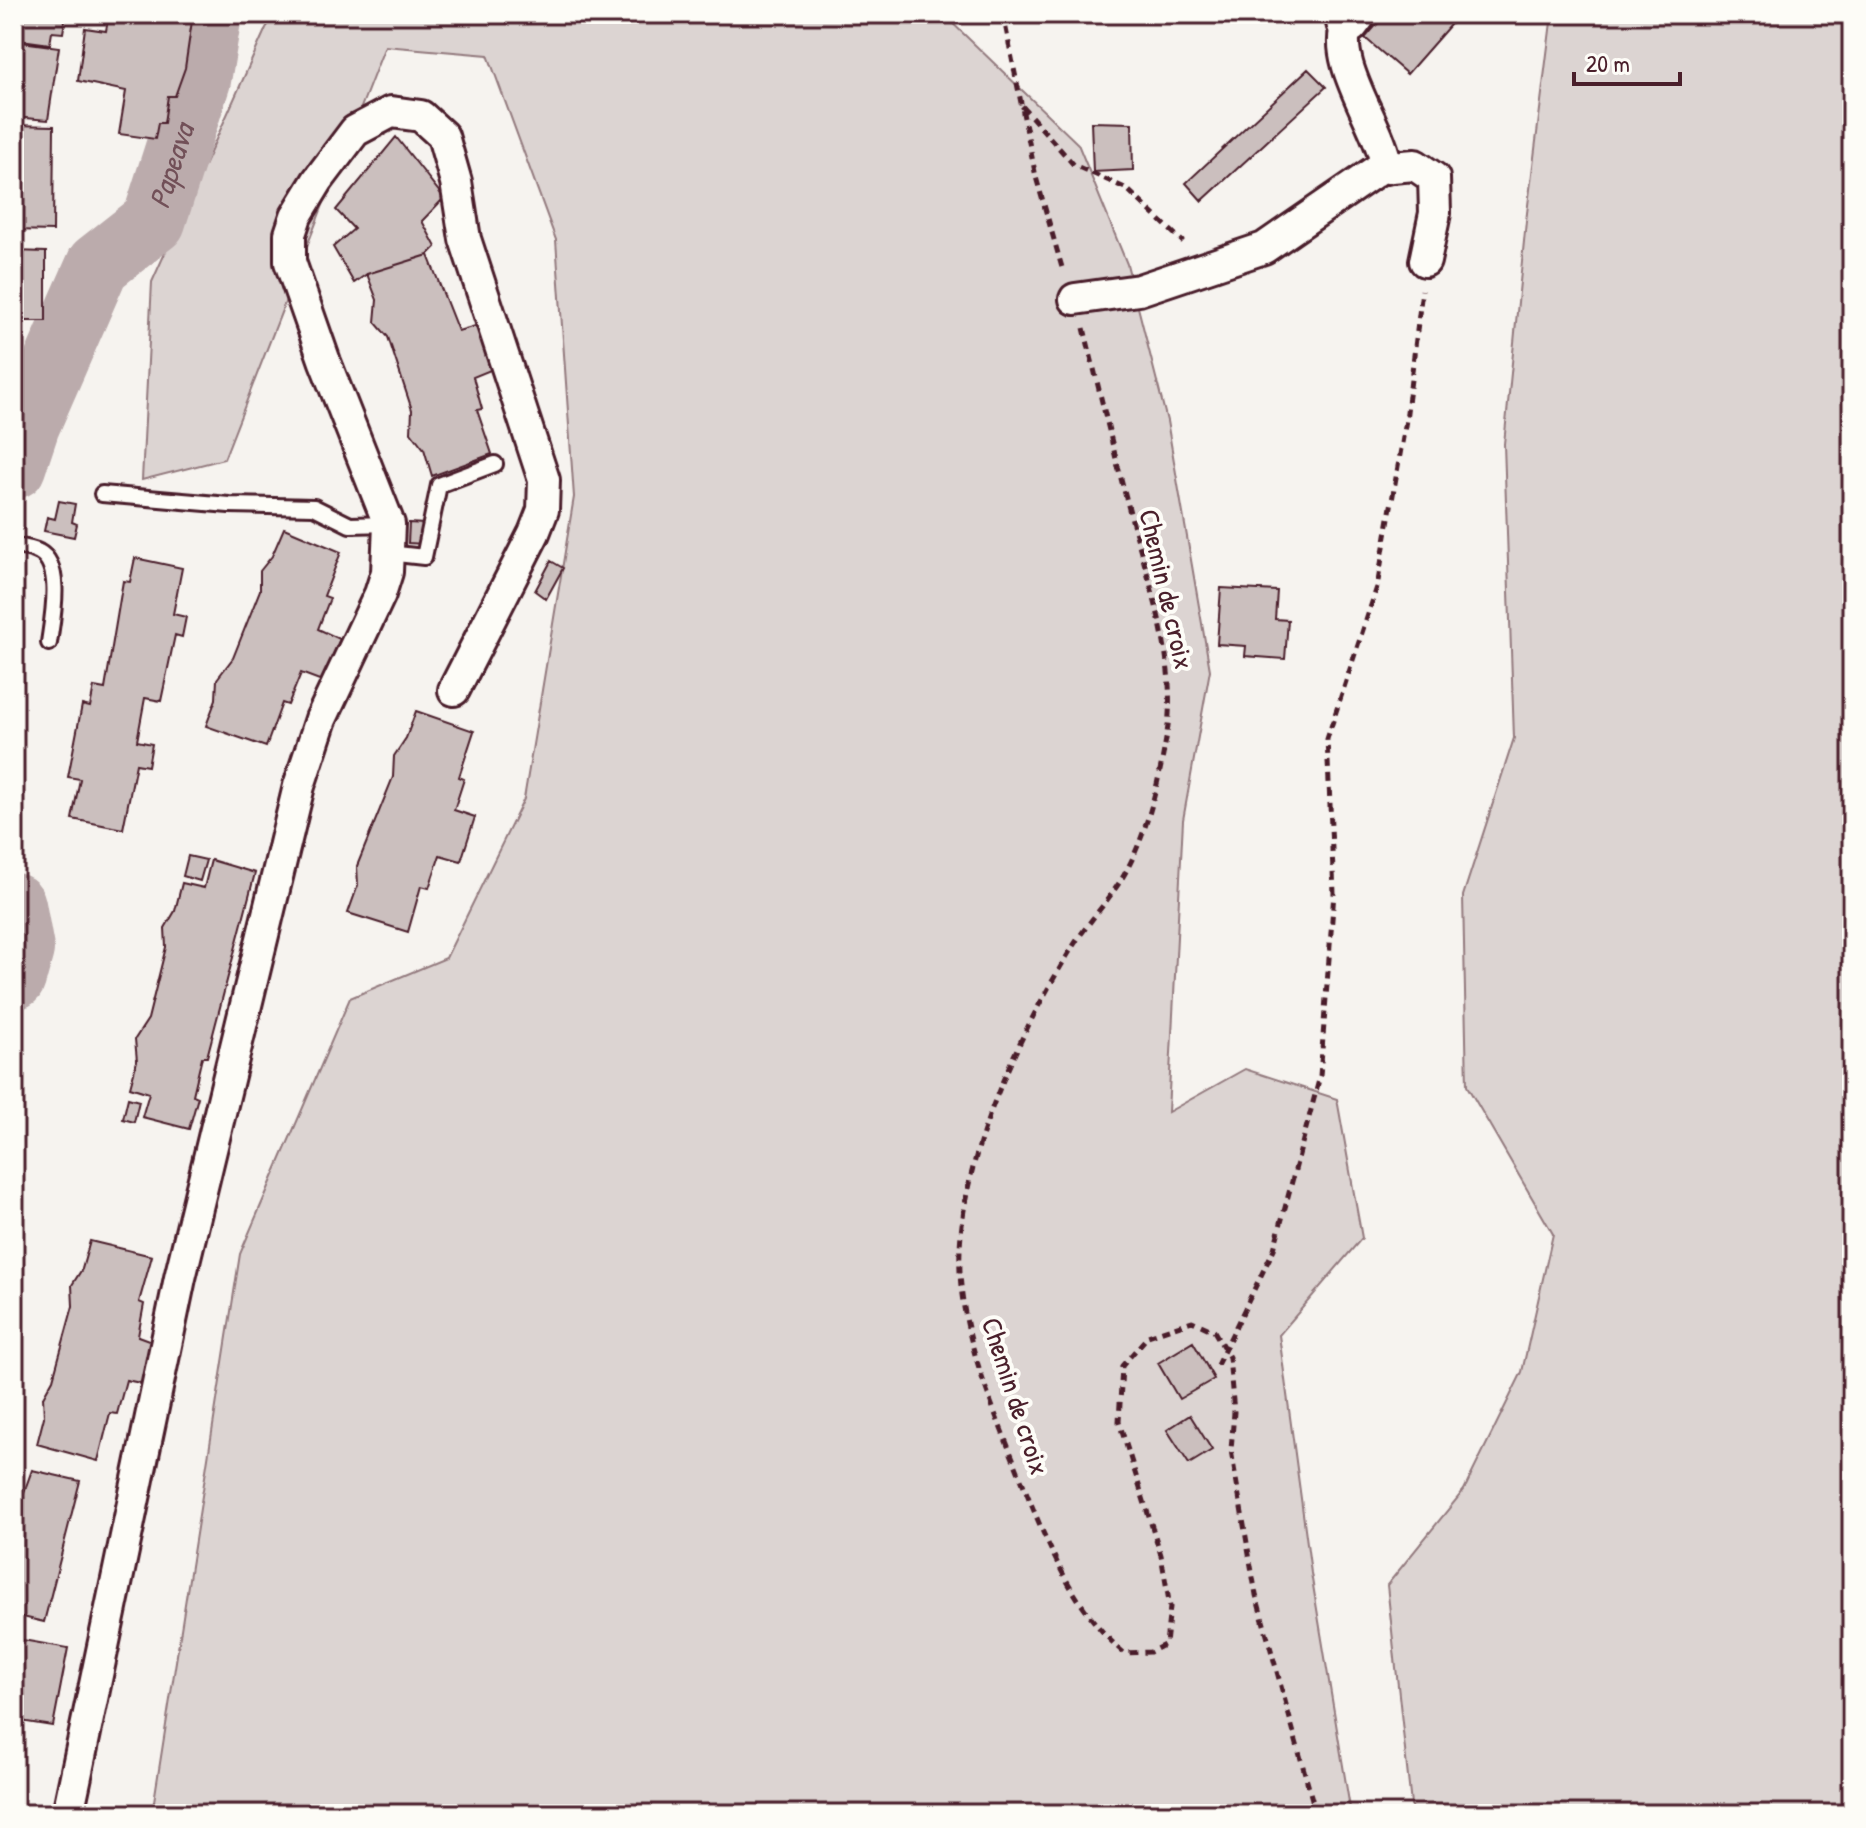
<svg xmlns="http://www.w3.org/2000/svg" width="1866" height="1828" font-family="'Patrick Hand',sans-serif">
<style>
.green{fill:#dcd4d2;stroke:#937a7e;stroke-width:2}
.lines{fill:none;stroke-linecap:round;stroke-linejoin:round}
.river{stroke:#bbabac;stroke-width:64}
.building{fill:#cbbfbe;stroke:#4a1f2b;stroke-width:2}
.service-casing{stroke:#4a1f2b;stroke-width:20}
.minor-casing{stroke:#4a1f2b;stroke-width:36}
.secondary-casing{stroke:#4a1f2b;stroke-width:48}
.path{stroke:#4a1f2b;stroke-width:5;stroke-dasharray:8 6;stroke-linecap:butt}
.service{stroke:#fdfcf7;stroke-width:14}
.minor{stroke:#fdfcf7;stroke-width:30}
.secondary{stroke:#fdfcf7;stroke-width:42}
.labels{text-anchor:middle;stroke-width:8;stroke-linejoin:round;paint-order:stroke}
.street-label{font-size:28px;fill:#4a1f2b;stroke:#fdfcf7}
.water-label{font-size:30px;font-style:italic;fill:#725058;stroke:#fdfcf7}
</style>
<rect width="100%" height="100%" fill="#f6f3ef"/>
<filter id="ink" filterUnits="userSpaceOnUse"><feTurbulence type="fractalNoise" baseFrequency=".0125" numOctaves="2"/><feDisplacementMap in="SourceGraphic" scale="16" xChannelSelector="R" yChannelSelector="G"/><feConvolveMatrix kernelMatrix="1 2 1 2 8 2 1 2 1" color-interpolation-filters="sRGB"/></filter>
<g filter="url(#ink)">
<path class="green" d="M 276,14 L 943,14 L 1078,144 L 1127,264 L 1167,421 L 1210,670 L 1183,820 L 1168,1112 L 1245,1069 L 1337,1099 L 1362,1238 L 1279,1335 L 1311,1573 L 1351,1814 L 152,1814 L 240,1254 L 350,998 L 446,958 L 524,799 L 574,497 L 556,240 L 488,55 L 385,46 L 224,459 L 142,480 L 152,282 L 266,28 Z
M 1552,14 L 1852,14 L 1852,1814 L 1412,1814 L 1387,1585 L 1464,1490 L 1522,1372 L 1553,1234 L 1467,1086 L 1463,896 L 1514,738 L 1504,444 L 1526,221 Z"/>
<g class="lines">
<g class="river">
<path id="s1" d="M 14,467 L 28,425 L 98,265 L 154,221 L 199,80 L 210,14"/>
<path d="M 14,905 L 22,949 L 14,978"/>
</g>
</g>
<path class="building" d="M 14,14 L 66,14 L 63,33 L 52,32 L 50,44 L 14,39 Z
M 138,14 L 193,14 L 185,68 L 175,96 L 168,96 L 164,123 L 158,123 L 155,139 L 119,134 L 126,91 L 78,81 L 85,28 L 106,31 L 108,19 L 137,23 Z
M 1386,14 L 1454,14 L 1457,17 L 1407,74 L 1365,38 Z
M 14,41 L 59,47 L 48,120 L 14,117 Z
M 1308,69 L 1326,87 L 1202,201 L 1186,183 Z
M 1091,122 L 1132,123 L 1133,170 L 1093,172 Z
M 14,125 L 54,126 L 53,231 L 14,230 Z
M 396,137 L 444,198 L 422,221 L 436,247 L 428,255 L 367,274 L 354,283 L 333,247 L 354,229 L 336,210 Z
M 14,251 L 46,252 L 46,321 L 14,321 Z
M 428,255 L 458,331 L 479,325 L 493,369 L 473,377 L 482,409 L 477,410 L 492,454 L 432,476 L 424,449 L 411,432 L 412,410 L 388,337 L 375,322 L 377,300 L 367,274 Z
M 59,501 L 75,504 L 72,522 L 77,524 L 74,537 L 44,531 L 47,517 L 55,519 Z
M 409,523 L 424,524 L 424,544 L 408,543 Z
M 284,528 L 341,552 L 324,596 L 330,598 L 318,629 L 340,639 L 322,681 L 301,673 L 288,705 L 282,703 L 266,747 L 206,726 L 216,699 L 217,679 L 233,658 L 260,590 L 260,571 L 272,556 Z
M 135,558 L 182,568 L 173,614 L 186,617 L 182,637 L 175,635 L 161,701 L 145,698 L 137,741 L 152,744 L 148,766 L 136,764 L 123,829 L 72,819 L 80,779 L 68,777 L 82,705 L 90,707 L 94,687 L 105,689 L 123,581 L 130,582 Z
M 551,561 L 563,568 L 546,599 L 535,591 Z
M 1221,588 L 1277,591 L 1275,619 L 1288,620 L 1285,659 L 1245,656 L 1246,646 L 1217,644 Z
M 416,711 L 474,731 L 459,777 L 464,779 L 454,810 L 475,817 L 461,861 L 440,855 L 429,888 L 421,886 L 408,932 L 348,913 L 358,885 L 357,866 L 393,777 L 394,756 L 406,738 Z
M 188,856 L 206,860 L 200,881 L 183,876 Z
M 211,860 L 255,873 L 207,1057 L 202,1057 L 193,1095 L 198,1097 L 189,1129 L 142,1117 L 149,1093 L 130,1087 L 137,1061 L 135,1039 L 148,1019 L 166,947 L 165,928 L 175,911 L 182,883 L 204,888 Z
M 128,1098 L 139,1101 L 134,1122 L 123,1119 Z
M 90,1241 L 152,1256 L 139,1302 L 144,1304 L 138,1336 L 157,1343 L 145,1384 L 126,1380 L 117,1414 L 110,1413 L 98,1461 L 37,1444 L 44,1417 L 43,1397 L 53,1379 L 73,1306 L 72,1285 L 82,1269 Z
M 1193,1342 L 1214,1379 L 1179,1399 L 1158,1363 Z
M 1190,1415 L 1212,1450 L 1189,1464 L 1167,1430 Z
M 32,1470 L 80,1481 L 44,1622 L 14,1615 L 14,1490 L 24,1492 Z
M 17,1639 L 68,1648 L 53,1726 L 14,1720 Z"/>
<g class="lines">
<g class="service-casing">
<path id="service" d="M 102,494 L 229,505 L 314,507 L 350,525 L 389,524
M 14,546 C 21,547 32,548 39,552 C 64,565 52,620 49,643
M 388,553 L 424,557 L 439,485 L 495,464"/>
</g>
<g class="minor-casing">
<path id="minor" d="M 1348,22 C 1329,61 1381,126 1387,168
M 1075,299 L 1139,290 L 1264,248 L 1380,168 L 1415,165 L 1434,178 L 1435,213 L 1425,261
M 68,1814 L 180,1278 L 299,786 L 321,719 L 380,594 L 387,572 L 389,524 L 325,362 L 290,262 L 290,234 L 296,216 L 318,180 L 355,131 L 391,112 L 421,116 L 443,136 L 456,182 L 465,239 L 544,480 L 543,510 L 534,533 L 454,690"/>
</g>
<g class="secondary-casing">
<path id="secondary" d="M 1348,22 L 1354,14"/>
</g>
<path class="path" d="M 1003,14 L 1036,177 L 1063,271
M 1022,106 L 1074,165 L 1127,189 L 1183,242
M 1084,328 C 1099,389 1113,449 1129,509 C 1148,581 1180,663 1166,739 C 1158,785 1147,834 1124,875 C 1108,902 1086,924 1070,951 C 1015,1041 950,1177 961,1286 C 967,1344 990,1402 1012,1456 C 1040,1525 1066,1603 1124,1653 L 1150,1652 L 1166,1644 L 1170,1607 L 1161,1555 L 1119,1422 L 1122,1366 L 1148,1336 L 1192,1321 L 1214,1331 L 1229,1357 L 1234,1412 L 1231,1450 L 1256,1595 L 1316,1814
M 1217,1365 L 1274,1249 L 1320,1076 L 1334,893 L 1327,739 L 1377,587 L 1406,420 L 1422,290"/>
<use href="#service" class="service"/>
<use href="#minor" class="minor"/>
<use href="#secondary" class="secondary"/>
</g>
</g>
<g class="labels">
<g class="street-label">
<text transform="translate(1167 589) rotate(77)" y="10">Chemin de croix</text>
<text transform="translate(1016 1396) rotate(72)" y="10">Chemin de croix</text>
</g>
<g class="water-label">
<text dy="10" stroke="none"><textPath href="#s1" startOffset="348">Papeava</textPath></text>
</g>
</g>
<rect width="1866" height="1828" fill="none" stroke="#fdfcf7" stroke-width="48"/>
<rect x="24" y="24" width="1818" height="1780" fill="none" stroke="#4a1f2b" stroke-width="3" filter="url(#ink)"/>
<path d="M1574 72v12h106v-12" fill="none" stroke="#4a1f2b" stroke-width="4"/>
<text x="1586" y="72" font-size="24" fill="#4a1f2b" stroke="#fdfcf7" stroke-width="6" paint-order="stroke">20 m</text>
</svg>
